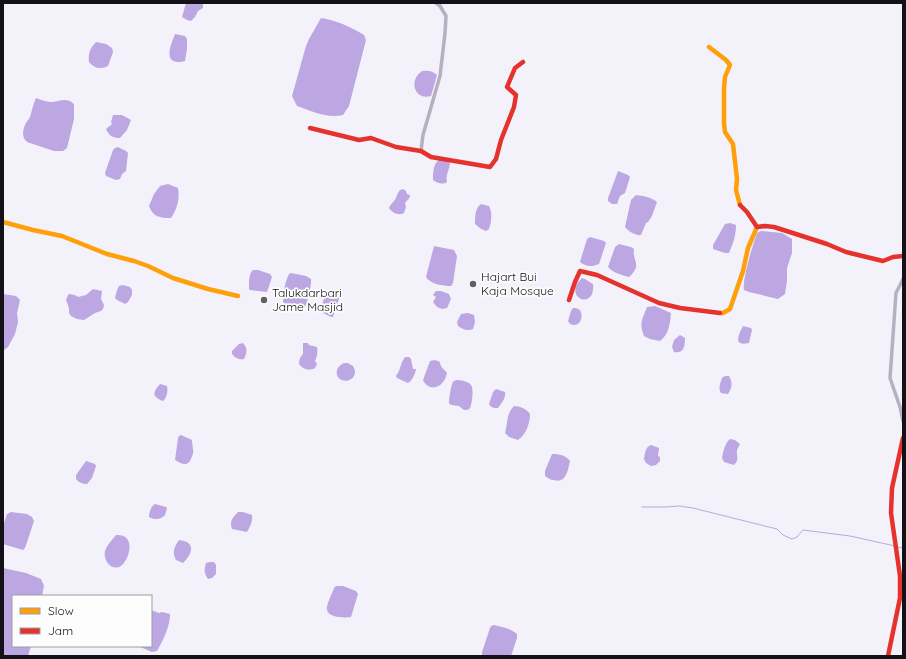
<svg xmlns="http://www.w3.org/2000/svg" width="906" height="659" font-family="Quicksand,sans-serif">
<style>
.water{fill:#bca7e2}
.lines{fill:none;stroke-linecap:round;stroke-linejoin:round}
.stream{stroke:#bca7e2;stroke-width:1}
.street{stroke:#b6b0c1;stroke-width:3.5}
.slow{stroke:#ff9f0a;stroke-width:4.5}
.jam{stroke:#e5322d;stroke-width:4.5}
.poi-dot{fill:#615f66;stroke:#fdfdfd;stroke-width:1.5}
.labels{text-anchor:middle;stroke-width:3.5;stroke-linejoin:round;paint-order:stroke}
.poi-label{font-size:12px;fill:#131017;stroke:#fdfdfd;text-anchor:start}
</style>
<rect width="100%" height="100%" fill="#f3f1fa"/>
<path class="water" d="M 186,3 L 203,3 L 203,8 L 198,11 L 195,17 L 191,21 L 187,20 L 182,17 Z
M 321,18 C 336,20 351,27 364,35 L 366,40 L 349,106 L 343,115 C 328,119 311,111 297,106 L 292,96 L 306,46 L 309,39 Z
M 175,34 L 185,36 L 187,39 L 187,49 L 185,61 C 162,67 170,46 175,34 Z
M 96,42 L 106,44 L 112,48 L 113,52 L 108,66 C 100,70 94,68 89,62 C 88,54 90,48 96,42 Z
M 422,71 C 428,70 433,71 437,75 L 431,96 C 418,100 410,87 417,76 C 418,74 420,73 422,71 Z
M 36,98 C 41,100 47,102 52,102 C 61,101 66,97 74,104 L 74,119 L 67,148 L 63,151 L 54,151 L 30,143 C 21,140 22,130 26,123 C 27,121 29,119 30,117 C 32,111 33,104 36,98 Z
M 113,115 L 122,115 L 131,120 L 127,130 L 120,138 C 113,138 109,136 106,129 L 112,124 L 111,122 Z
M 118,147 L 126,151 L 128,153 L 126,171 L 122,174 L 120,179 L 116,180 L 106,176 L 105,173 L 113,150 L 115,148 Z
M 439,160 L 446,160 L 450,163 C 450,169 445,175 447,181 L 446,183 C 442,184 436,183 433,180 C 433,173 433,164 439,160 Z
M 618,171 L 628,175 L 630,177 L 625,193 L 620,196 L 617,204 L 612,204 L 608,201 L 608,198 Z
M 168,184 L 178,188 C 180,199 177,209 171,218 C 160,218 153,217 149,206 L 154,194 L 160,186 Z
M 403,189 L 406,191 L 407,194 L 410,195 C 410,199 407,200 405,203 L 406,207 L 404,213 C 399,216 392,213 389,208 C 391,203 394,202 396,198 C 397,195 398,192 400,190 Z
M 636,195 C 643,196 651,197 657,202 L 652,216 L 648,222 L 646,223 L 641,235 C 636,236 628,231 625,227 L 631,200 Z
M 481,204 L 489,206 C 493,213 491,223 489,229 L 486,231 L 481,229 L 475,224 C 475,217 475,208 481,204 Z
M 730,223 L 736,225 C 736,235 733,244 729,253 L 725,253 L 713,249 L 713,245 L 725,224 Z
M 761,231 L 782,233 L 792,239 L 792,253 L 787,268 L 787,281 L 785,294 L 778,299 L 749,292 L 744,290 C 742,279 753,245 757,233 Z
M 590,237 L 604,241 L 606,243 L 599,264 C 592,267 586,267 580,262 L 587,239 Z
M 619,244 L 631,247 L 634,249 C 632,262 643,264 629,277 C 622,275 613,273 608,267 L 615,247 Z
M 434,246 L 454,250 L 457,256 L 453,283 L 451,286 C 443,286 430,284 426,277 Z
M 253,270 L 258,270 L 270,274 L 272,277 L 267,292 L 250,290 L 249,289 L 249,285 C 249,280 249,274 253,270 Z
M 291,273 L 306,276 L 311,279 C 312,283 307,306 304,308 C 299,313 287,306 283,302 C 283,293 285,282 289,274 Z
M 582,278 L 585,279 L 593,284 C 596,312 561,297 582,278 Z
M 123,285 L 130,287 L 132,290 L 132,295 L 128,302 L 125,304 L 117,300 L 115,298 L 117,290 L 119,286 Z
M 93,289 L 102,291 L 101,299 L 104,305 L 103,309 L 101,311 L 95,313 L 84,320 L 77,319 L 71,316 L 69,313 L 69,308 L 66,300 L 68,295 L 69,294 L 75,295 L 78,297 L 86,295 Z
M 436,291 L 441,291 L 449,294 L 451,299 L 447,308 L 442,309 L 437,307 L 433,302 L 436,297 L 433,295 Z
M 327,293 L 335,295 L 340,296 L 333,317 L 331,317 L 319,311 L 324,299 Z
M 3,294 L 16,296 L 20,300 L 17,313 L 18,322 L 15,334 L 8,347 L 4,350 L 3,350 Z
M 655,306 L 671,313 C 670,324 669,334 660,341 L 650,339 L 644,336 C 639,323 642,320 647,307 Z
M 573,308 L 576,308 L 580,310 C 584,318 580,328 570,324 L 568,321 L 571,311 Z
M 468,313 L 474,315 L 475,322 L 473,329 C 467,331 464,330 458,326 L 457,322 L 461,314 Z
M 743,326 L 751,328 L 752,330 L 749,343 C 733,347 738,335 743,326 Z
M 680,335 L 685,338 C 685,346 684,354 674,352 L 672,347 L 674,340 Z
M 243,343 C 248,349 247,352 244,359 C 239,360 235,358 232,354 L 232,351 L 239,344 Z
M 303,343 L 308,343 L 309,345 L 317,347 C 318,353 317,356 315,361 L 317,364 L 315,368 C 310,371 303,370 299,364 C 299,360 300,357 303,354 Z
M 405,357 L 409,357 L 411,359 L 413,369 L 416,369 C 415,374 413,380 408,383 L 397,378 L 396,376 L 399,371 L 402,362 Z
M 435,360 L 440,362 C 440,367 444,369 447,373 C 446,376 445,380 443,382 C 437,390 427,389 423,380 L 430,361 Z
M 344,363 L 348,363 L 353,366 C 354,368 355,370 355,372 C 354,385 334,383 337,370 C 338,367 340,365 344,363 Z
M 725,376 L 729,376 C 733,382 732,388 728,394 L 721,393 C 718,388 720,384 722,378 Z
M 456,380 C 460,380 468,381 471,385 C 474,389 472,404 470,408 C 468,410 467,410 464,410 L 459,406 L 451,405 L 449,403 C 449,400 451,384 453,382 C 453,381 455,381 456,380 Z
M 160,384 L 167,386 C 168,391 167,398 163,401 C 151,396 153,392 160,384 Z
M 496,389 L 505,392 C 506,398 502,403 498,408 C 494,408 491,408 489,404 L 493,392 Z
M 514,406 C 520,406 527,409 530,414 C 530,423 526,435 518,440 L 509,437 L 505,433 C 508,423 506,414 514,406 Z
M 181,435 L 192,440 C 192,444 193,447 193,450 C 194,452 193,454 192,456 C 189,467 183,465 175,460 L 178,438 L 179,436 Z
M 730,439 L 735,440 L 740,444 C 739,446 738,448 737,450 C 736,456 740,459 734,465 L 724,462 L 722,458 C 723,452 725,443 730,439 Z
M 651,445 L 659,448 L 658,456 L 660,457 L 660,461 L 656,465 L 651,466 L 646,463 L 644,459 C 645,454 645,447 651,445 Z
M 552,454 C 559,454 566,455 570,461 C 568,470 566,484 554,480 C 550,480 548,478 545,476 L 545,471 Z
M 86,461 L 95,464 L 96,466 L 92,478 L 87,484 C 83,484 78,482 76,479 L 76,475 Z
M 155,504 L 166,507 L 167,508 C 166,510 166,513 165,515 C 161,520 154,520 149,517 C 149,513 151,506 155,504 Z
M 11,512 L 27,514 L 32,517 L 34,521 L 25,548 L 23,550 L 3,544 L 3,526 L 7,514 Z
M 238,512 L 243,512 L 252,515 C 253,522 250,526 247,532 L 232,529 C 229,522 233,517 238,512 Z
M 116,535 C 137,533 130,562 119,567 C 110,570 103,559 105,551 C 107,545 112,540 116,535 Z
M 179,540 C 196,542 193,553 183,563 L 176,560 C 172,552 174,547 179,540 Z
M 210,562 L 214,562 L 216,565 L 216,574 L 212,578 L 208,579 C 204,574 204,569 206,563 Z
M 3,568 L 26,573 L 41,579 L 44,586 L 42,596 L 13,596 L 13,646 L 31,646 L 28,656 L 3,656 Z
M 336,586 L 343,586 L 356,591 L 358,594 L 351,617 C 344,618 325,618 327,607 C 328,601 332,594 334,588 Z
M 151,610 L 159,613 L 162,612 L 170,614 C 170,627 163,640 157,651 L 152,652 L 138,646 L 151,646 Z
M 494,625 C 502,627 510,628 517,634 L 517,638 L 511,656 L 482,656 L 482,652 L 490,628 L 491,626 Z"/>
<g class="lines">
<path class="stream" d="M 642,507 L 666,507 L 679,506 L 693,508 L 777,529 L 783,535 L 792,539 L 797,537 L 803,530 L 850,536 L 895,546
M 898,547 L 903,548"/>
<path class="street" d="M 421,151 L 423,135 L 440,76 L 445,33 L 446,16 L 440,6 L 436,3
M 903,279 L 896,293 L 890,378 L 900,407 L 903,421"/>
<path class="slow" d="M 709,47 L 726,60 L 730,65 L 725,77 L 724,88 L 724,124 L 725,132 L 733,144 L 737,179 L 736,190 L 740,205
M 3,222 L 33,230 L 62,236 L 107,254 L 134,261 L 148,266 L 173,278 L 208,289 L 238,296
M 720,313 L 723,313 L 730,309 L 743,271 L 748,248 L 757,227"/>
<path class="jam" d="M 310,128 L 359,140 L 371,138 L 396,147 L 421,151 L 431,157 L 490,167 L 496,159 L 501,140 L 514,107 L 516,95 L 507,87 L 515,68 L 523,62
M 740,205 L 747,212 L 757,227 L 765,226 L 774,227 L 827,244 L 846,252 L 883,261 L 893,257 L 903,256
M 569,300 L 575,282 L 580,271 L 597,275 L 659,303 L 680,308 L 720,313
M 888,656 L 900,598 L 900,576 L 891,513 L 892,488 L 903,438"/>
</g>
<g class="poi-dot">
<circle cx="473" cy="284" r="4"/>
<circle cx="264" cy="300" r="4"/>
</g>
<g class="labels">
<g class="poi-label">
<text x="481" y="281">Hajart Bui<tspan x="481" dy="14">Kaja Mosque</tspan></text>
<text x="272" y="297">Talukdarbari<tspan x="272" dy="14">Jame Masjid</tspan></text>
</g>
</g>
<rect width="906" height="659" fill="none" stroke="#131017" stroke-width="8"/>
<rect x="12" y="595" width="140" height="52" fill="#fdfdfd" stroke="#9f9ea1"/>
<rect x="20" y="608" width="20" height="6" fill="#ff9f0a" stroke="#9f9ea1"/>
<text x="48" y="615" font-size="12" fill="#131017">Slow</text>
<rect x="20" y="628" width="20" height="6" fill="#e5322d" stroke="#9f9ea1"/>
<text x="48" y="635" font-size="12" fill="#131017">Jam</text>
</svg>
